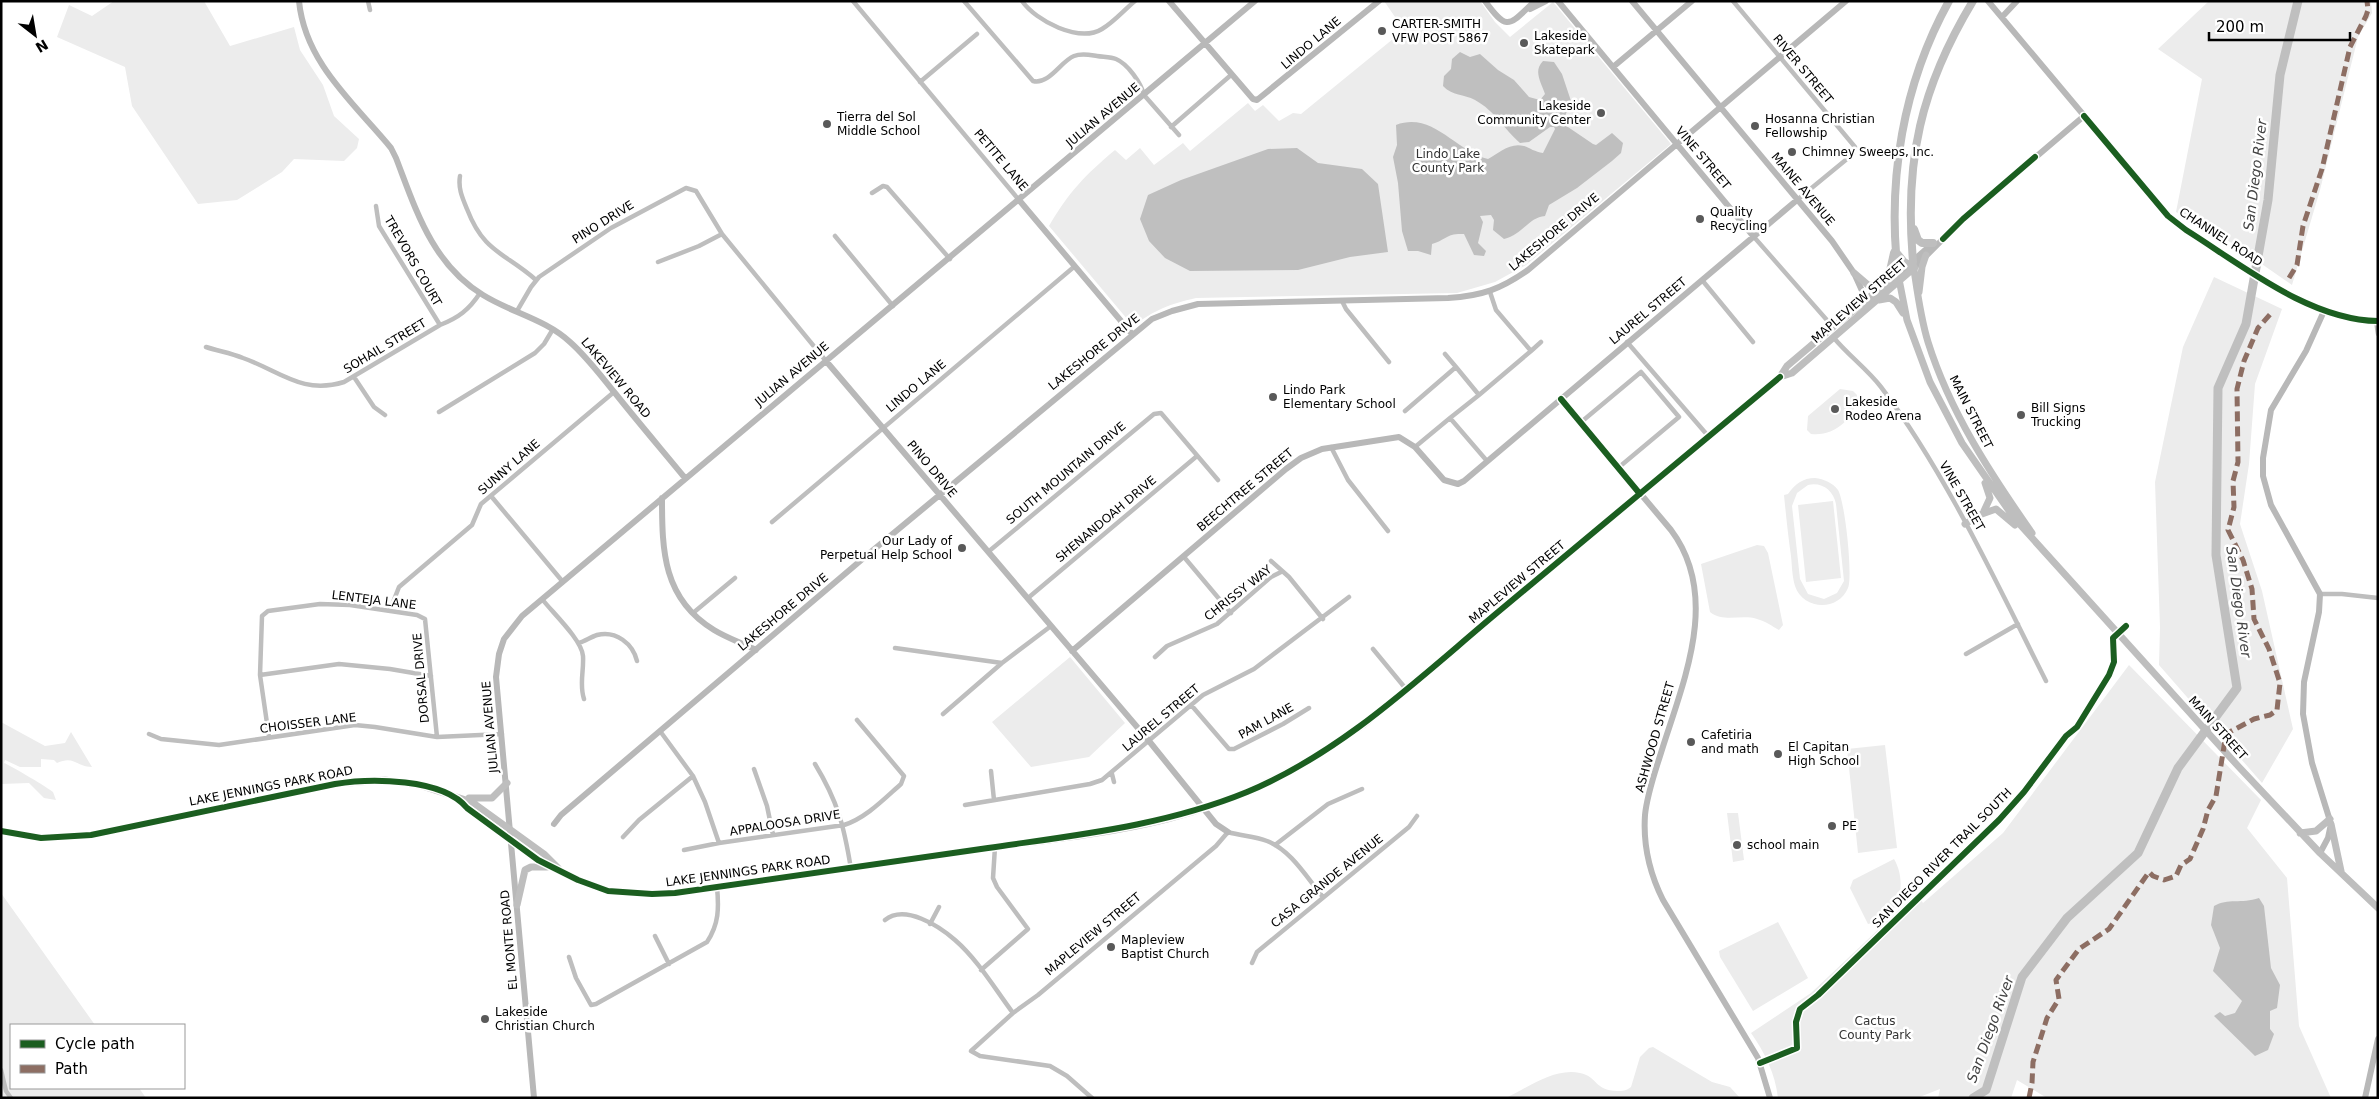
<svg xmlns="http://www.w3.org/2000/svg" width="2379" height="1099" font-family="'DejaVu Sans',sans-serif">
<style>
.green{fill:#ececec;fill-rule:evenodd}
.water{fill:#bfbfbf}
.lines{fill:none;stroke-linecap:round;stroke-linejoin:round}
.river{stroke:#bfbfbf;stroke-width:9}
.street{stroke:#bebebe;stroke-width:4.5}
.secondary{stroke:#b8b8b8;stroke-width:6}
.primary{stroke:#bebebe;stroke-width:7}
.highway{stroke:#bebebe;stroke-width:8}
.quiet{stroke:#8d6e63;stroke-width:5;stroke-dasharray:10 5;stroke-linecap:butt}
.cycleway-casing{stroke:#fff;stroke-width:9}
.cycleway{stroke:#1b5e20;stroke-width:6}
.poi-dot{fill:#595959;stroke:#fff;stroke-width:2}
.labels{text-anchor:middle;stroke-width:5;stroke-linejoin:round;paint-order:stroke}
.poi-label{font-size:12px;fill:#000;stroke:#fff;text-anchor:start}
.street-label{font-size:12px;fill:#000;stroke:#fff}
.park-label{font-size:12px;fill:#333;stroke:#fff}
.water-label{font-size:14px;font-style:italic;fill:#444;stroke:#fff}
</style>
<rect width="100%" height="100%" fill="#fff"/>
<path class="green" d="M 114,1 L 204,1 L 230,46 L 294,27 L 300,50 L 323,85 L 334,116 L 359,139 L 357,148 L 344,161 L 294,159 L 282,172 L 237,200 L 198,204 L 132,106 L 125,67 L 57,37 L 69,5 L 92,16 Z
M 1384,1 L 1480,1 L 1495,22 L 1510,37 L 1553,2 L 1671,144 L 1526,265 L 1495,282 L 1457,293 L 1196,298 C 1169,304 1155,310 1133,326 L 1049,226 C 1069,192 1085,175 1115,150 L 1126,160 L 1140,148 L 1154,165 L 1183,143 L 1190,151 L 1248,103 L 1255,111 L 1263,105 L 1279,121 L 1293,113 L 1301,114 L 1404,30 Z
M 2209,1 L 2371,1 L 2372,13 L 2358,37 L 2320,190 L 2292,285 L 2230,242 L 2176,212 L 2202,79 L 2158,49 Z
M 2214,277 L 2282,309 L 2255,384 L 2249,464 L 2240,524 L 2262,591 L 2293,729 L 2262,783 L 2159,665 L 2160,627 L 2155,482 L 2183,347 Z
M 1840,389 L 1853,391 L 1857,395 C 1856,418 1834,437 1811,434 L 1807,430 L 1808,416 Z
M 1815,478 C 1824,479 1833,483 1838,490 C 1845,501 1853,577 1848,588 C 1838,612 1803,610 1795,586 C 1792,576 1792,565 1791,556 C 1788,535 1786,515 1784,495 L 1788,494 C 1795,484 1803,478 1815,478 ZM 1808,485 C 1822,482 1833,490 1836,504 L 1844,581 L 1837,593 L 1824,599 L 1808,594 L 1800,579 L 1792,506 L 1797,493 Z
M 1833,501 L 1841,578 L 1806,582 L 1798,505 Z
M 1757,545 L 1764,546 L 1768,553 L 1783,625 L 1779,630 C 1772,626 1765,621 1757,619 C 1741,614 1724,623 1710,612 L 1701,564 Z
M 1070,657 L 1125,723 L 1089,757 L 1031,767 L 992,722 Z
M 2129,665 L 2261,800 L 2247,828 L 2287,878 L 2299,1026 L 2331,1098 L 2047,1098 L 2017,1080 L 2011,1098 L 1938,1098 L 1940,1089 L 1917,1098 L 1778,1098 C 1775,1073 1765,1053 1751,1033 L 1811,993 L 1917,893 L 1923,903 L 2003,833 Z
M 1,722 L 45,746 L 65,743 L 71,732 L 92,767 C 77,767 74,755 57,763 L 54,760 L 41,759 L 41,767 L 20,767 L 5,760 L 4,763 C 10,765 50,789 53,792 C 54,795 55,797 56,800 L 44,798 L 29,783 L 1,784 Z
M 1885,745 L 1897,848 L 1858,853 L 1847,749 Z
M 1727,813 L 1738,813 L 1744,860 L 1733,862 Z
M 1894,859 C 1905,877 1903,907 1883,919 C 1879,921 1873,923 1868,924 L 1850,888 L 1853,880 Z
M 1,893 L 95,1025 L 11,1025 L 11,1088 L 139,1088 L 146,1098 L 1,1098 Z
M 1778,922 L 1808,978 L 1753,1011 L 1720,957 L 1719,951 Z
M 1653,1047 L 1712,1082 L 1730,1087 L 1740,1098 L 1506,1098 C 1527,1088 1555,1067 1580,1073 C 1597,1076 1595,1091 1617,1091 C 1623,1091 1626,1091 1631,1087 L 1640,1057 L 1649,1048 Z"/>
<path class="water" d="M 1460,52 L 1470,57 L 1480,54 L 1498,70 L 1514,80 L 1529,97 L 1540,100 L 1545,94 C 1541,82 1533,71 1543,61 L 1554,62 L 1562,74 L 1571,101 L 1565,116 L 1565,125 L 1593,144 L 1596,145 L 1612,133 L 1623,143 L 1621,153 L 1612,161 L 1577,188 L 1549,205 L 1545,216 C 1529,217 1522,235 1504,239 L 1493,230 L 1494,220 L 1491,215 L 1480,216 L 1483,222 L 1478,243 L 1486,251 L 1484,256 L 1474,255 L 1464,234 C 1446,233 1446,240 1432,244 L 1431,255 L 1418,251 L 1408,251 L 1402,231 L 1398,183 L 1393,157 L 1397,145 L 1396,125 C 1433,111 1455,151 1488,159 C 1499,153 1510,142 1524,146 C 1530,148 1535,152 1543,153 L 1555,129 L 1554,127 L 1550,127 L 1529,142 L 1520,143 C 1504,129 1495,111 1475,100 C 1464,94 1452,96 1443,86 L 1444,76 L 1451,69 L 1452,59 Z
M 1297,148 L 1318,163 L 1362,169 L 1378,184 L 1388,252 L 1350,257 L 1298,270 L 1190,271 L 1165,258 L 1149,241 L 1140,219 L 1148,195 L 1181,180 L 1268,149 Z
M 2259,898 L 2264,906 L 2271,968 L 2280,985 L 2277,1008 L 2270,1011 L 2270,1029 L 2274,1034 L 2268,1050 L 2255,1056 L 2214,1016 L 2220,1012 L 2225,1016 L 2235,1013 L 2242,1001 L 2213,971 L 2220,948 L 2211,925 L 2214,906 C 2228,898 2241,904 2259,898 Z"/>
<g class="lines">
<path class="river" d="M 1973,1098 L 1986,1090 L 2022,977 L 2067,918 L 2138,853 L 2178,768 L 2237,688 L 2216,555 L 2218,388 L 2246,324 L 2268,200 L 2280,75 L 2298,1"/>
<path class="street" d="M 368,1 L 370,10
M 853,1 L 1019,200
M 964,1 L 1033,81 C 1049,85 1061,61 1074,56 C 1082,53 1090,55 1097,56 C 1103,57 1111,57 1116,59 C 1128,64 1141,83 1144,95 L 1179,135
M 1022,1 C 1036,21 1079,43 1102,29 C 1114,22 1124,10 1135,1
M 1733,1 L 1855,147 L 1853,154 L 1797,200
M 920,82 L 977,34
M 1171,127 L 1231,75
M 460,176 C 458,188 462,197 467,209 C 484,253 504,252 536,280
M 872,193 L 883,186 L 887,187 L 950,259
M 376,206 L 379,226 L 440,325
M 835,236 L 893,306
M 1754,237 L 1833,327
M 658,262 L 699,246 L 722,234
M 1702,280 L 1753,342
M 1490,292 L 1496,310 L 1531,351 L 1541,342
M 1342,301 L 1346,309 L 1389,362
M 517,311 L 531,287 L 539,277 L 611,228 L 686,188 L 696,191 L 722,234 L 826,361
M 2376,321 L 2378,334
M 1834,338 C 1848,355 1867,369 1881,387 C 1946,473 1997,584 2046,681
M 1627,342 L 1709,437
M 206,347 C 218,351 231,353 243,358 C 280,371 302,395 344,382 L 440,325 C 458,318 469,310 480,293
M 1445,354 L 1456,367
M 354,377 L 374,407 L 385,415
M 1479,395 L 1531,351
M 1405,411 L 1456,367 L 1479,395 L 1450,418
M 439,412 L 535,353 L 544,344 L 553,329
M 1580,423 L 1641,372 L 1679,417 L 1618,468
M 1331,447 L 1348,480 L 1388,531
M 1415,447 L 1450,418 L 1487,461
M 491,496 L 563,582
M 772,522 L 1075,266
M 988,552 L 1154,414 L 1161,413 L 1218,480
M 1184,557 L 1231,613
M 1271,561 L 1289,577 L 1323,619
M 2320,594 L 2342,594 L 2378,598
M 1028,598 L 1197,456
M 542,599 C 552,612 582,640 583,656 C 584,672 579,684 584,699
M 390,610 L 399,587 L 472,525 L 481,504 L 614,392
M 693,613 L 735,578
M 579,643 C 585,641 591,637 597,635 C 616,630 633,644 637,661
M 895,648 L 1002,663
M 1373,649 L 1406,689
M 1966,654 L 2018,624
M 1155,657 L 1167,646 L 1217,624 L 1271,577 L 1281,572
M 260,675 L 339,664 L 390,669 L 431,676
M 1192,706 L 1229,749 L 1234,749 L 1283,724 L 1309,708
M 943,714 L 1002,663 L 1051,626
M 660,731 L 693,776 L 705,802 L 719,843
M 149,734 L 161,739 L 219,745 L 355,725 L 375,727 L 437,737 L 502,734
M 269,737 L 260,675 L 262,616 L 268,611 L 320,604 L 350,605 L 417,615 L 425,619 L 437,737
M 815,764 C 838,802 844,826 851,869
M 754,769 L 767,806 L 773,835
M 991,771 L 994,800
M 1112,774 L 1114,782
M 965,805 L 1090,784 L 1102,780 L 1203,695 L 1254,669 L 1349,597
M 623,837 L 639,820 L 693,776
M 1275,845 L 1328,804 L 1362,789
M 684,850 L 719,843 L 844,825 C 866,818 884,799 901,784 L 904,776 L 857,720
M 885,920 C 905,904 939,926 955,940 C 978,960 995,989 1013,1013
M 930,924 L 939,907
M 655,936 L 669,964
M 569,957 L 576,978 L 591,1005 L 596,1004 L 707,942 C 719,924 719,908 717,887
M 1252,963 L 1257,952 L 1409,827 L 1417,816
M 981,970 L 1028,929 L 997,887 L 993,878 L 995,847
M 1,1070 L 6,1091 L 11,1098
M 1092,1098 L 1067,1076 L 1050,1066 L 980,1056 L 971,1051 L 1013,1013 L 1038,995 L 1216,846 L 1228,832 C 1241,836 1254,836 1267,841 C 1291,850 1307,878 1323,897"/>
<path class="secondary" d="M 299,1 C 305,63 354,103 391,148 L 396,158 C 416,210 432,264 483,295 C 512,313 545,319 570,342 C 587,357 601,376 615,393 C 638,422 662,450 685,478
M 1169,1 L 1253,99 L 1257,100 L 1379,1
M 1485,1 C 1508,33 1509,25 1535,1
M 1558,1 L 1754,237
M 1632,1 L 1832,241 L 1854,273 L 1868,304
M 1988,1 L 2138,180 L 2168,216 L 2186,230 C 2242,265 2309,320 2378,321
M 1530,9 L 1546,1
M 2002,17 L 2017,1
M 1613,67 L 1692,1
M 1019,200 L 1132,334
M 1914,268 L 1963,219 L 2084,116
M 1898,274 L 1932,244
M 826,361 L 1149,741 L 1216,824 L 1228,832
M 1561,399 L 1671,530 C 1722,598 1682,684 1660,756 C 1654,775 1647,795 1645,815 C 1643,844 1650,874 1663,900 L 1758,1058 L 1770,1098
M 662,498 C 662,551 663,599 714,630 C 727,638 742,643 756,650
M 1072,651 L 1286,469 L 1301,458 L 1322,449 L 1399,437 L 1415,447 L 1444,480 L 1458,484 L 1464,481 L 1797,200
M 554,824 L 561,815 L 866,556 L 1152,319 L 1172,311 L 1198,304 L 1448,298 C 1482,296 1501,289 1528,270 L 1846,1
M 2320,853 L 2328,838 L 2331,824 L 2312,763 L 2303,714 L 2304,682 L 2319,612 L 2320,594 L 2271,505 L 2263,476 L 2263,458 L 2271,410 L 2306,351 L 2324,311
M 534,1098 L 496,677 L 499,654 L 504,639 L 522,616 L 1255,1
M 2365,1098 L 2378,1039"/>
<path class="primary" d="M 1913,263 C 1917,289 1920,316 1928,342 C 1950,412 1990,473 2032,533
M 1854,273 L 1868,285 L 1883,286
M 1898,274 L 1907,320 L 1930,382 L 1962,443 L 2014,518 L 2238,766 L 2320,853 L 2378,908
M 1919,292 L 1922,267 L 1926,255
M 1879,300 L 1890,298 L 1896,302 L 1903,313
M 1780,377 L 1792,373 L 1914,268
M 1984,511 L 1990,498 L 1985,483
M 1965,524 L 1982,514 L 1996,509 L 2015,525
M 469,798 L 492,798 L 507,783
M 459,799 L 467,808 L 538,860 L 578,880 L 608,891 L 652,894 L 675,893 C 769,880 864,866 958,852 C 1027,842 1099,836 1167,819 C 1238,801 1304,767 1363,725 L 1780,377 L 1787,366 L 1833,327 L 1898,274
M 2331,824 L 2341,871
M 1,831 L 41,838 L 91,835 L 335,784 L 385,780 L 419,785 L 472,802 L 544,854 L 558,868
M 2300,833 L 2316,831 L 2330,819
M 517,905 L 525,870 L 531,867 L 547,867"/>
<path class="highway" d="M 1914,229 L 1918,240 L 1922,243 L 1933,243
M 1895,251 L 1904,262 L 1914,268
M 1913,261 C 1904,161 1921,87 1973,1
M 1898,274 C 1887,180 1903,84 1949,1
M 1887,284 L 1894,253"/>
<path class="quiet" d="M 2289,278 L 2297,265 L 2303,226 L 2322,169 L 2350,47 L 2366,16 L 2368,10 L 2367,1
M 2029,1098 L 2032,1083 L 2033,1062 L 2047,1018 L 2059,999 L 2056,980 L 2079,949 L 2109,929 L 2149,872 L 2153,876 L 2164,880 L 2176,876 L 2181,865 L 2190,859 L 2203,829 L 2208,810 L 2216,796 L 2226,734 L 2254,719 L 2270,715 L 2277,710 L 2280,683 L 2269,649 L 2254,619 L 2252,589 L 2243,560 L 2228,530 L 2234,507 L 2233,481 L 2238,462 L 2237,389 L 2244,361 L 2258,328 L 2273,311"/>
<g class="cycleway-casing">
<path id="cycleway" d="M 2084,116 L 2168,216 L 2186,230 C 2242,265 2309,320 2378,321
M 1943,239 L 1963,219 L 2035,157
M 1561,399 L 1640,494
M 1,831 L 41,838 L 91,835 L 335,784 C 370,778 443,778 467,808 L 538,860 L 578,880 L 608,891 L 652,894 L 675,893 C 779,878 883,863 988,848 C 1076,835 1164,826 1247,792 C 1343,752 1419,678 1498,612 C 1592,534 1686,455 1780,377
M 1760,1063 L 1797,1048 L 1796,1022 L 1800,1009 L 1818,995 L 1999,820 L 2024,792 L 2066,736 L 2077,727 L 2109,675 L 2114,662 L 2113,638 L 2126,626"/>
</g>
<use href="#cycleway" class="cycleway"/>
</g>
<g class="poi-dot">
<circle cx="1382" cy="31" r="5"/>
<circle cx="1524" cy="43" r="5"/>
<circle cx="1601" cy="113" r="5"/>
<circle cx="827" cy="124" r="5"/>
<circle cx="1755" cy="126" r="5"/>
<circle cx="1792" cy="152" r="5"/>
<circle cx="1700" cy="219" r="5"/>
<circle cx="1273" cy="397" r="5"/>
<circle cx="1835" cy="409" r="5"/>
<circle cx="2021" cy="415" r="5"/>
<circle cx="962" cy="548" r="5"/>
<circle cx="1691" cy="742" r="5"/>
<circle cx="1778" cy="754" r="5"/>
<circle cx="1832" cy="826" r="5"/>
<circle cx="1737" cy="845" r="5"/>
<circle cx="1111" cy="947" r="5"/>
<circle cx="485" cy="1019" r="5"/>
</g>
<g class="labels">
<g class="poi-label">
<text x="1392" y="28">CARTER-SMITH<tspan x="1392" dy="14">VFW POST 5867</tspan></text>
<text x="1534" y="40">Lakeside<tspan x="1534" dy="14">Skatepark</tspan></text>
<text x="1591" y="110" text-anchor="end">Lakeside<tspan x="1591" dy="14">Community Center</tspan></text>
<text x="837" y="121">Tierra del Sol<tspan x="837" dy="14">Middle School</tspan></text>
<text x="1765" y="123">Hosanna Christian<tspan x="1765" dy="14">Fellowship</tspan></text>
<text x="1802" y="156">Chimney Sweeps, Inc.</text>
<text x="1710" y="216">Quality<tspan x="1710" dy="14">Recycling</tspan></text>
<text x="1283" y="394">Lindo Park<tspan x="1283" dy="14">Elementary School</tspan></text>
<text x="1845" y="406">Lakeside<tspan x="1845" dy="14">Rodeo Arena</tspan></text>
<text x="2031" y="412">Bill Signs<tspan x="2031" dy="14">Trucking</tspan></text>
<text x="952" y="545" text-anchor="end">Our Lady of<tspan x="952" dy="14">Perpetual Help School</tspan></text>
<text x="1701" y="739">Cafetiria<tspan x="1701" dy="14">and math</tspan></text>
<text x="1788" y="751">El Capitan<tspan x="1788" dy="14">High School</tspan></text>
<text x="1842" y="830">PE</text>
<text x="1747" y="849">school main</text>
<text x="1121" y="944">Mapleview<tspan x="1121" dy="14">Baptist Church</tspan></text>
<text x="495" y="1016">Lakeside<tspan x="495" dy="14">Christian Church</tspan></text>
</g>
<g class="street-label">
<text transform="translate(1311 43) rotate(-40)" y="4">LINDO LANE</text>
<text transform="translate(1803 69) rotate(50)" y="4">RIVER STREET</text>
<text transform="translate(1103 115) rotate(-40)" y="4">JULIAN AVENUE</text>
<text transform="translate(1703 158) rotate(50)" y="4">VINE STREET</text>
<text transform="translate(1001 160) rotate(50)" y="4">PETITE LANE</text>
<text transform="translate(1803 189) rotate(50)" y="4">MAINE AVENUE</text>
<text transform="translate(603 222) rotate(-32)" y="4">PINO DRIVE</text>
<text transform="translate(1554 232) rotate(-40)" y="4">LAKESHORE DRIVE</text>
<text transform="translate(2221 237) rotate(33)" y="4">CHANNEL ROAD</text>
<text transform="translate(413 261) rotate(60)" y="4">TREVORS COURT</text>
<text transform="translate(1859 301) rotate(-41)" y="4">MAPLEVIEW STREET</text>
<text transform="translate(1648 311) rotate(-40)" y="4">LAUREL STREET</text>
<text transform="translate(385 346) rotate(-31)" y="4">SOHAIL STREET</text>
<text transform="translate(1094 352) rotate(-39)" y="4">LAKESHORE DRIVE</text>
<text transform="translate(792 374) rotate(-40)" y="4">JULIAN AVENUE</text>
<text transform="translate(616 378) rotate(50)" y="4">LAKEVIEW ROAD</text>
<text transform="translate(916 386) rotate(-40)" y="4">LINDO LANE</text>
<text transform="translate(1971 412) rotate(63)" y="4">MAIN STREET</text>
<text transform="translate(509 467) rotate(-41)" y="4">SUNNY LANE</text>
<text transform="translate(932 469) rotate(50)" y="4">PINO DRIVE</text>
<text transform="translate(1066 473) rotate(-40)" y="4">SOUTH MOUNTAIN DRIVE</text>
<text transform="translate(1245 490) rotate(-40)" y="4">BEECHTREE STREET</text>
<text transform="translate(1962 496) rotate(60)" y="4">VINE STREET</text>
<text transform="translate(1106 519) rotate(-40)" y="4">SHENANDOAH DRIVE</text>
<text transform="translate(1517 582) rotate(-40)" y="4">MAPLEVIEW STREET</text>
<text transform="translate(1238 593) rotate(-38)" y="4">CHRISSY WAY</text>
<text transform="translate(374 600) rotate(7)" y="4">LENTEJA LANE</text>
<text transform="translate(783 612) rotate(-40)" y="4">LAKESHORE DRIVE</text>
<text transform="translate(421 678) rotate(-95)" y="4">DORSAL DRIVE</text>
<text transform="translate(1161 718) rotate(-40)" y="4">LAUREL STREET</text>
<text transform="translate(1266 721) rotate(-29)" y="4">PAM LANE</text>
<text transform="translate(308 723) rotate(-7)" y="4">CHOISSER LANE</text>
<text transform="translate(490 727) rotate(-95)" y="4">JULIAN AVENUE</text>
<text transform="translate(2218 728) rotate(48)" y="4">MAIN STREET</text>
<text transform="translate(1655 737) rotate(-74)" y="4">ASHWOOD STREET</text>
<text transform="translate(271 786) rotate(-11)" y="4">LAKE JENNINGS PARK ROAD</text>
<text transform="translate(785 823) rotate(-9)" y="4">APPALOOSA DRIVE</text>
<text transform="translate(1942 858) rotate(-45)" y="4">SAN DIEGO RIVER TRAIL SOUTH</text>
<text transform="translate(748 871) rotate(-8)" y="4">LAKE JENNINGS PARK ROAD</text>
<text transform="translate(1327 881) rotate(-39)" y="4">CASA GRANDE AVENUE</text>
<text transform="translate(1093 934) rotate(-40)" y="4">MAPLEVIEW STREET</text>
<text transform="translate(509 940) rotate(-95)" y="4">EL MONTE ROAD</text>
</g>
<g class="park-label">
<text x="1448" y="158">Lindo Lake<tspan x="1448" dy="14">County Park</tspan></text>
<text x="1875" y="1025">Cactus<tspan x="1875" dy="14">County Park</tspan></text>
</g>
<g class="water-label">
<text transform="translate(2255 175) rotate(-83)" y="5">San Diego River</text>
<text transform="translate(2239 602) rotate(82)" y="5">San Diego River</text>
<text transform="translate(1990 1029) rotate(-70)" y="5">San Diego River</text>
</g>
</g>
<rect width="2379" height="1099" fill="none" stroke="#000000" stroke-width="5"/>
<rect x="10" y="1024" width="175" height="65" fill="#ffffff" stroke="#999999"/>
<rect x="20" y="1040" width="25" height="8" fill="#1b5e20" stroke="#999999"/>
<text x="55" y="1049" font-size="15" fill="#000000">Cycle path</text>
<rect x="20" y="1065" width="25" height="8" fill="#8d6e63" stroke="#999999"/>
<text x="55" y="1074" font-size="15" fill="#000000">Path</text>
<g transform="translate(35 35) rotate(149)" stroke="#ffffff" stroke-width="4" paint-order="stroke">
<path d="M0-4L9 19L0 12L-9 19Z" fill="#000000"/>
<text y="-8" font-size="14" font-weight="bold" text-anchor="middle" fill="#000000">N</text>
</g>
<path d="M2209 32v8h141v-8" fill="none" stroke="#000000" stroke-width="2.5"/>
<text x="2216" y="32" font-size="15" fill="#000000" stroke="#ffffff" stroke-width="4" paint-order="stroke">200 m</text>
</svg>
